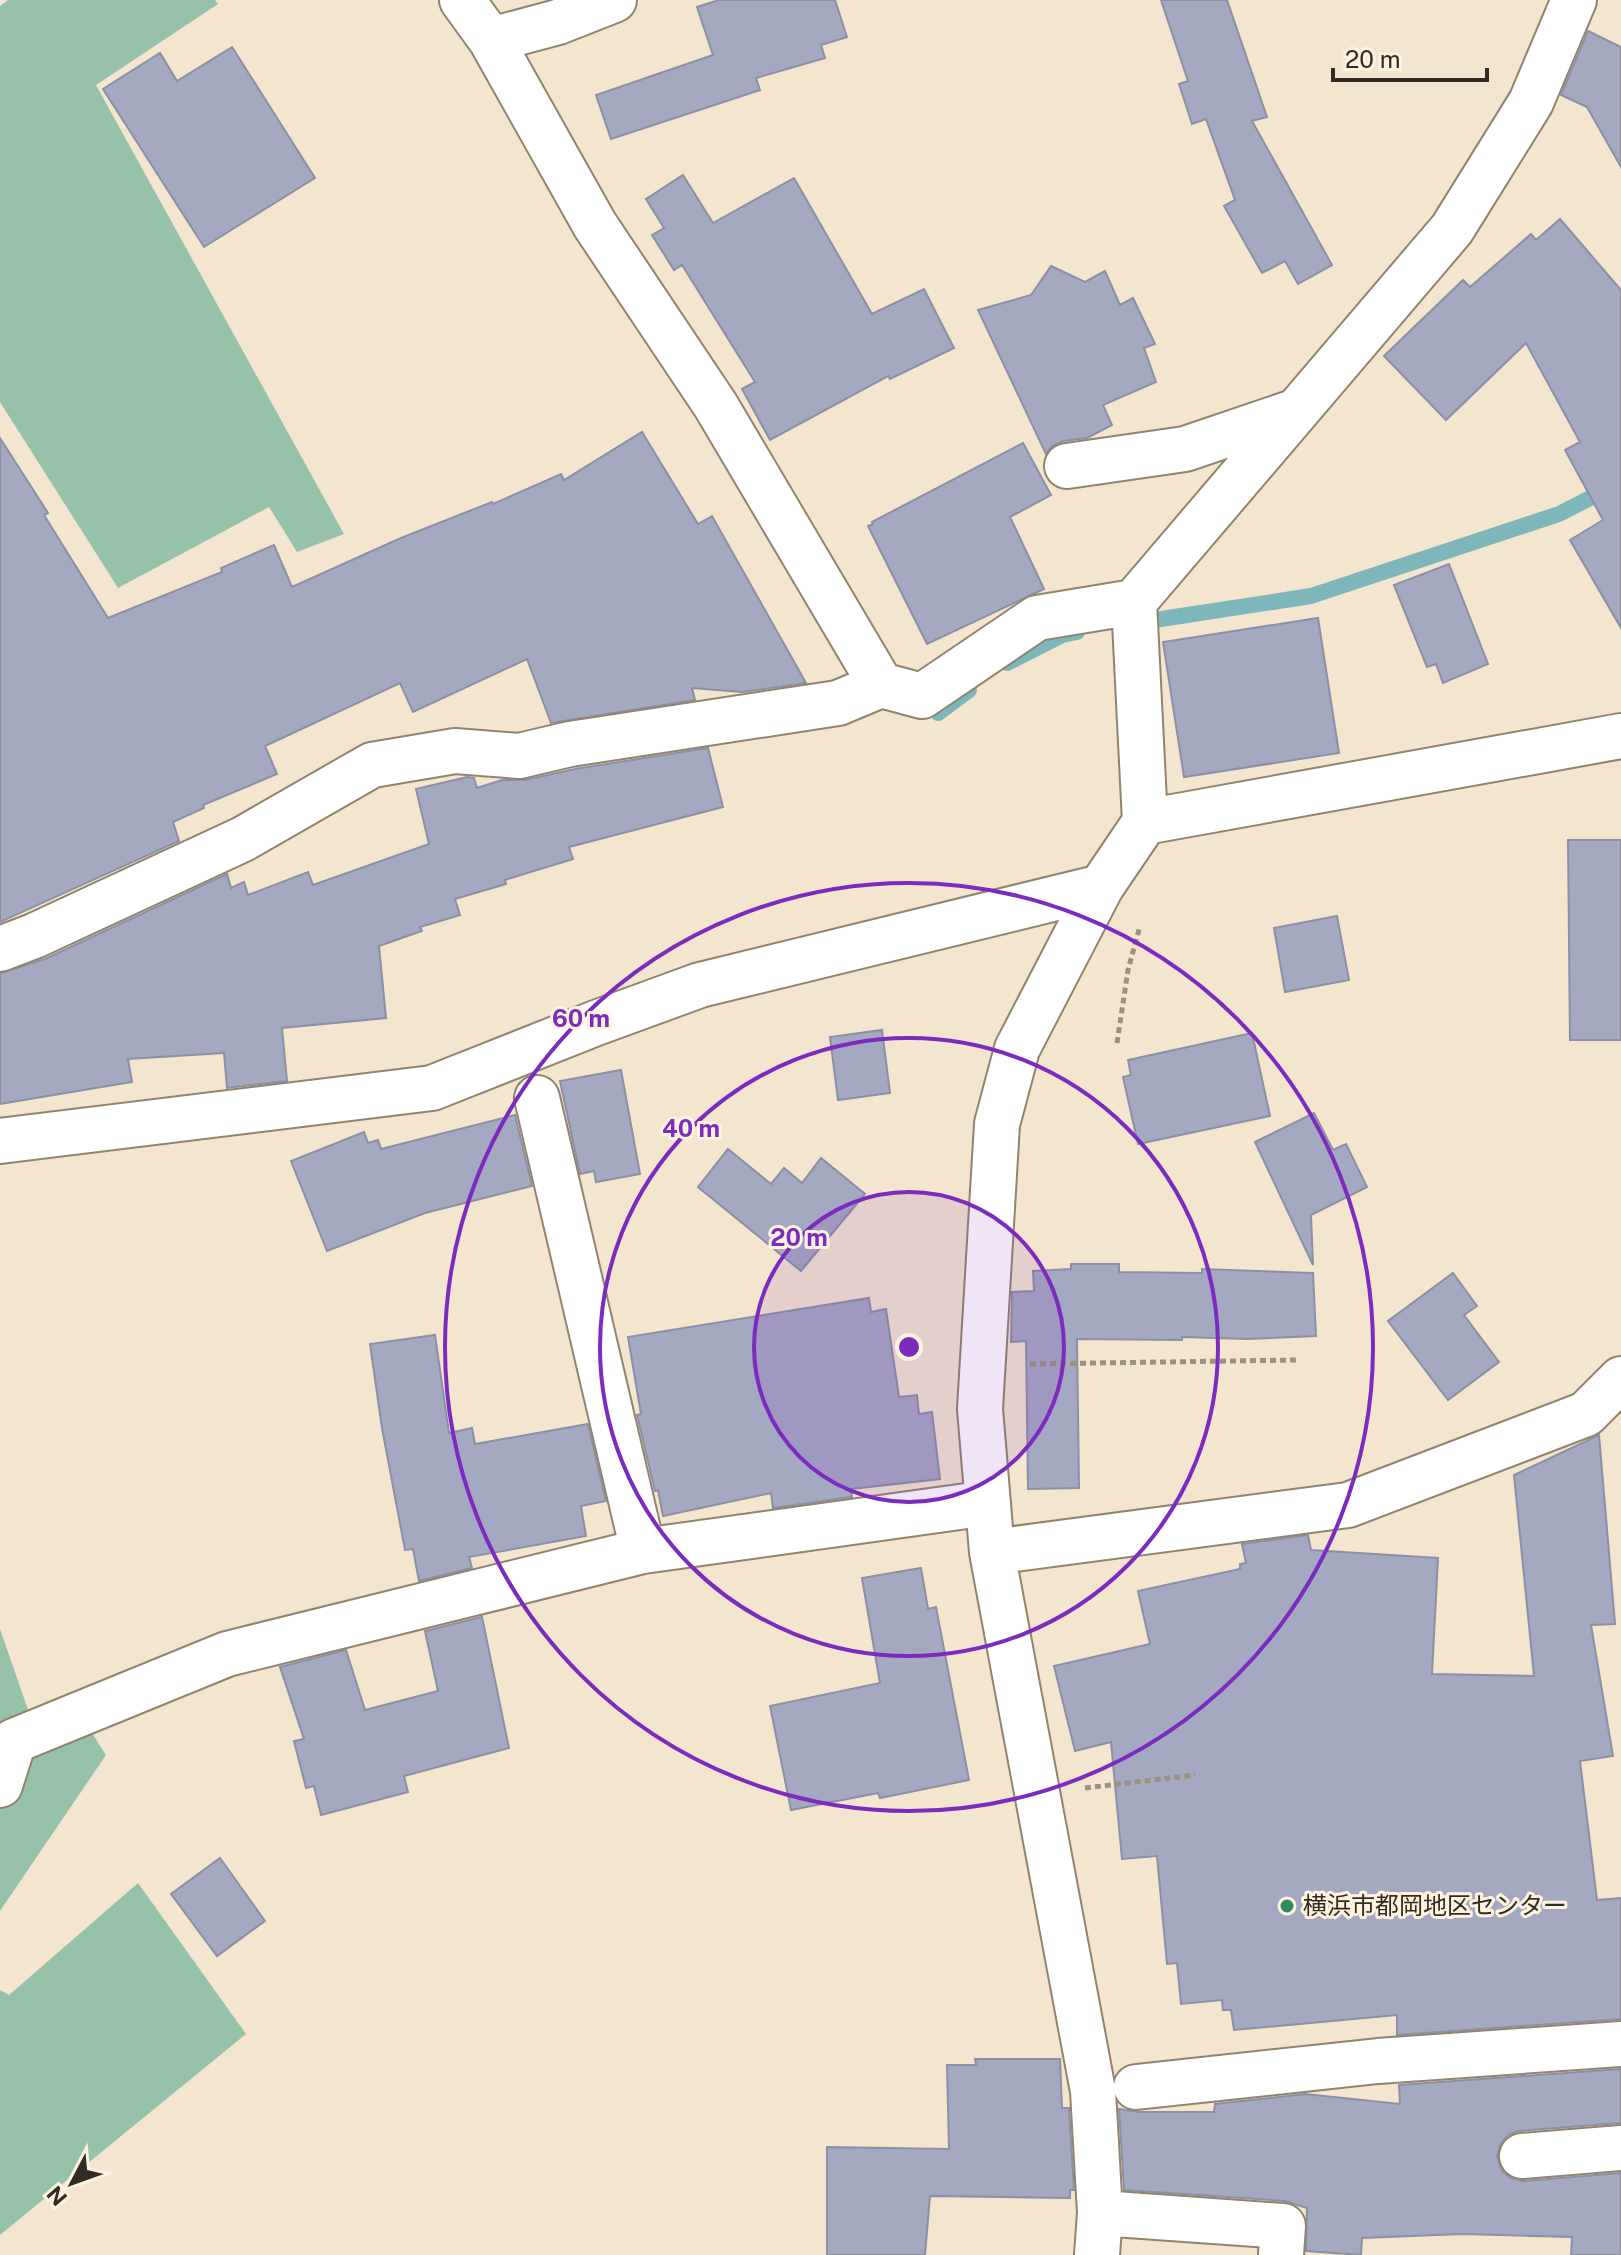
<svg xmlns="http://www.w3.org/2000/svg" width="1621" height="2255" font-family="'Public Sans','Noto Sans JP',sans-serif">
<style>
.forest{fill:#96c2a9}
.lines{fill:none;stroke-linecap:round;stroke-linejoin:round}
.stream{stroke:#7eb7bb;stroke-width:16}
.building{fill:#a5a8c1;stroke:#8c8fa6;stroke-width:2}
.minor-casing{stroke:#91846e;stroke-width:48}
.path{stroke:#9b9180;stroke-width:5;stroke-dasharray:6 4;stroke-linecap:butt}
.minor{stroke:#fff;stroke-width:44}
.ring{fill:none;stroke:#7b2cbf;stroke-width:4}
.poi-dot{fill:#348b5f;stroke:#fff3e0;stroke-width:3}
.labels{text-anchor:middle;stroke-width:6;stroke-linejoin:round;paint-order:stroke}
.poi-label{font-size:24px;fill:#312c23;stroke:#fff3e0;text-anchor:start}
.centre{fill:#7b2cbf;stroke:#fff3e0;stroke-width:4}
.ring-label{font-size:24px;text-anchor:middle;font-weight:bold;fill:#7b2cbf;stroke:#fff3e0;stroke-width:6;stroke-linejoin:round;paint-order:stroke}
</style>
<rect width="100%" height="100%" fill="#f4e6ce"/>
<path class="forest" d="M 8,0 L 215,0 L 218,4 L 96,85 L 344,534 L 297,552 L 269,507 L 118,588 L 0,402 L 0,6 Z
M 0,1629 L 33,1724 L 76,1708 L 106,1755 L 0,1911 Z
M 138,1883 L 246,2034 L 0,2235 L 0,1990 L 9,1995 Z"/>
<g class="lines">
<path class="stream" d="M 1135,623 L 1311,596 L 1559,514 L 1621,482
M 1007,663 L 1062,635 L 1077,632
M 938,713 L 969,690"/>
</g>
<path class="building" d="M 719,0 L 835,0 L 847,37 L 821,45 L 825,58 L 756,78 L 760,90 L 611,139 L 596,95 L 713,55 L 697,7 Z
M 1161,0 L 1227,0 L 1267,117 L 1252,121 L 1332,265 L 1298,284 L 1285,261 L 1262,273 L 1224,206 L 1235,200 L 1206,119 L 1192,124 L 1179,84 L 1188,81 Z
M 1588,31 L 1621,47 L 1621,167 L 1587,107 L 1561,95 Z
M 232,47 L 315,178 L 204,247 L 103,89 L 160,53 L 177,81 Z
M 683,175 L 713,223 L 794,178 L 872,314 L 924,289 L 954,348 L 890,379 L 888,376 L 770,440 L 742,389 L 755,382 L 682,265 L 674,270 L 652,235 L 664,228 L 646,199 Z
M 1560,219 L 1621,290 L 1621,628 L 1570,540 L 1603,520 L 1565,450 L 1580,442 L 1526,343 L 1446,420 L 1384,356 L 1463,280 L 1470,287 L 1531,234 L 1536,240 Z
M 1051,266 L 1085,282 L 1105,271 L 1120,305 L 1133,298 L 1155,344 L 1144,348 L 1156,382 L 1103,405 L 1112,425 L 1087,438 L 1063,441 L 1052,446 L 1046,454 L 978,310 L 1031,295 Z
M 642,432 L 698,524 L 712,516 L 806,683 L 742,692 L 692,688 L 695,700 L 551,723 L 527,659 L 413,712 L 400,683 L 265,746 L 277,774 L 203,805 L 204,808 L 173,822 L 179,841 L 0,922 L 0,438 L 48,513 L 44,515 L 108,618 L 222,572 L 221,568 L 274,545 L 292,587 L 401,538 L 492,502 L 493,504 L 561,474 L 564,480 Z
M 1023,443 L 1051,495 L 1010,517 L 1044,589 L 927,644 L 868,526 L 873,524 L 872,522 Z
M 1449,564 L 1488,664 L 1443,683 L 1436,664 L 1427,667 L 1394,585 Z
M 1318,618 L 1339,753 L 1184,777 L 1163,642 Z
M 708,748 L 723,807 L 569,847 L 573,859 L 505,880 L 506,884 L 455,899 L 460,915 L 420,927 L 422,931 L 379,946 L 386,1018 L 282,1028 L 287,1081 L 227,1088 L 224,1053 L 128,1059 L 132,1082 L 0,1104 L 0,973 L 45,959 L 227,874 L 231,888 L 244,882 L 248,895 L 308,872 L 313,885 L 429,844 L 416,789 L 467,777 L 474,778 L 477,788 L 502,780 L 525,780 L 575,769 Z
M 1568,840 L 1621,840 L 1621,1040 L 1570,1040 Z
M 1337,916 L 1349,980 L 1285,992 L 1274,928 Z
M 882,1030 L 890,1093 L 838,1100 L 830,1037 Z
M 1252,1033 L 1270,1116 L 1138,1144 L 1123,1077 L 1131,1075 L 1128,1060 Z
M 621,1070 L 640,1174 L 596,1182 L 594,1171 L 580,1174 L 560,1081 Z
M 1314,1113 L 1333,1150 L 1346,1144 L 1367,1187 L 1311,1215 L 1313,1265 L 1255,1142 Z
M 515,1115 L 532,1186 L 425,1213 L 327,1251 L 291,1161 L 364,1132 L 368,1143 L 378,1140 L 381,1149 Z
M 728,1149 L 771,1184 L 784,1168 L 802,1183 L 821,1158 L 865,1194 L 801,1271 L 698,1187 Z
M 1071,1264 L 1119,1264 L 1119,1272 L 1202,1273 L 1202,1269 L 1313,1273 L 1316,1336 L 1247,1339 L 1182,1337 L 1182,1340 L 1077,1339 L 1079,1488 L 1028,1489 L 1026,1341 L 1011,1342 L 1012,1292 L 1034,1291 L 1033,1271 L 1071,1269 Z
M 1453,1273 L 1477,1306 L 1464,1315 L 1499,1362 L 1448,1400 L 1388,1321 Z
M 869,1298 L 871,1312 L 886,1309 L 899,1397 L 917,1395 L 919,1414 L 932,1412 L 940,1479 L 851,1489 L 852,1497 L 773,1508 L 771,1493 L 663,1516 L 658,1490 L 655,1491 L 637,1415 L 641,1414 L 628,1337 Z
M 435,1335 L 449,1433 L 472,1428 L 475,1444 L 588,1424 L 606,1501 L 581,1506 L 586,1536 L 469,1557 L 472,1568 L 419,1581 L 413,1549 L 405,1550 L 382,1428 L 370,1344 Z
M 1599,1435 L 1615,1624 L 1591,1625 L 1613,1756 L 1580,1761 L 1597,1900 L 1621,1898 L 1621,2019 L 1397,2035 L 1397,2015 L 1234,2030 L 1231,2010 L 1223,2010 L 1222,2000 L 1181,2004 L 1177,1963 L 1167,1964 L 1157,1856 L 1122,1859 L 1111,1742 L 1075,1751 L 1054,1666 L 1150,1644 L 1138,1591 L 1240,1569 L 1240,1564 L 1246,1563 L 1242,1544 L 1308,1535 L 1311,1550 L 1438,1558 L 1432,1674 L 1534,1676 L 1514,1475 Z
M 921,1568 L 928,1609 L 936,1607 L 969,1780 L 880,1798 L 878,1793 L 791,1810 L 770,1706 L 880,1683 L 862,1578 Z
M 482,1617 L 509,1748 L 404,1776 L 408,1792 L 321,1815 L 314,1786 L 306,1788 L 294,1741 L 304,1739 L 280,1667 L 346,1650 L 365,1710 L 438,1691 L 425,1631 Z
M 220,1858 L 265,1921 L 217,1956 L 171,1894 Z
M 975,2059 L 1060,2059 L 1062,2108 L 1069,2108 L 1074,2190 L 1070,2190 L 1070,2198 L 930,2196 L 925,2255 L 827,2255 L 827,2147 L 949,2149 L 947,2065 L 976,2065 Z
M 1621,2069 L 1621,2123 L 1519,2131 L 1508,2135 L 1500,2145 L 1497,2157 L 1502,2171 L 1511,2178 L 1523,2181 L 1621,2173 L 1621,2255 L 1571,2255 L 1572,2237 L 1463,2234 L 1362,2238 L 1361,2255 L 1306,2251 L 1307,2208 L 1285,2201 L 1124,2190 L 1119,2109 L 1139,2112 L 1214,2112 L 1215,2104 L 1305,2094 L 1400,2104 L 1399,2085 Z"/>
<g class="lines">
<g class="minor-casing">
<path id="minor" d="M 462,0 L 491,40 L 595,225 L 716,406 L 881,685 L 922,696 L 1037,618 L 1134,602
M 491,40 L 558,22 L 614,0
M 1067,466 L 1185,449 L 1297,411
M 1145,822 L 1621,736
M 0,949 L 34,936 L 243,839 L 372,765 L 455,751 L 519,756 L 570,744 L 838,703 L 881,685
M 537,1098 L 643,1551
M 0,1141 L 432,1088 L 596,1023 L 700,985 L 1101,887
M 992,1552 L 1348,1505 L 1586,1414 L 1621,1379
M 0,1785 L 14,1741 L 227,1654 L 643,1551 L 988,1503
M 1136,2087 L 1378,2061 L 1621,2044
M 1522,2156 L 1621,2148
M 1100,2213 L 1283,2226 L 1281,2255
M 1097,2255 L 1100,2213 L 1093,2091 L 992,1552 L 980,1409 L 997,1124 L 1017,1049 L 1101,887 L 1145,822 L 1134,602 L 1452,229 L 1531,102 L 1574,0"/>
</g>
<path class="path" d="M 1117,1043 L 1128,970 L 1140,926
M 1030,1364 L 1297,1360
M 1085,1788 L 1195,1775"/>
<use href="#minor" class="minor"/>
</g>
<circle cx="909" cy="1347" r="155" fill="#7b2cbf" fill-opacity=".12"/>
<g class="ring">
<circle cx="909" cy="1347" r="155"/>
<circle cx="909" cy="1347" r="309"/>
<circle cx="909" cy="1347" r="464"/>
</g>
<circle class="poi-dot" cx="1287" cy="1906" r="8"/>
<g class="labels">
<g class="poi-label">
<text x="1303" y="1914">横浜市都岡地区センター</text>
</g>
</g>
<circle cx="909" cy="1347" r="12" class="centre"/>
<g class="ring-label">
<text x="581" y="1027">60 m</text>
<text x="691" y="1137">40 m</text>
<text x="799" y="1246">20 m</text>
</g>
<g transform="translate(72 2183) rotate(229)" stroke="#fff3e0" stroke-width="6" paint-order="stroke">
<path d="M0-6L14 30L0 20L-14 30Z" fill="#312c23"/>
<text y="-12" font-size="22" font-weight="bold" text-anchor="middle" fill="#312c23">N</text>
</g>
<path d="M1333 68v12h154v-12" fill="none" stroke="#312c23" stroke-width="4"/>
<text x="1345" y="68" font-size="24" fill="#312c23" stroke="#fff3e0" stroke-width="6" paint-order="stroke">20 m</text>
</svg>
